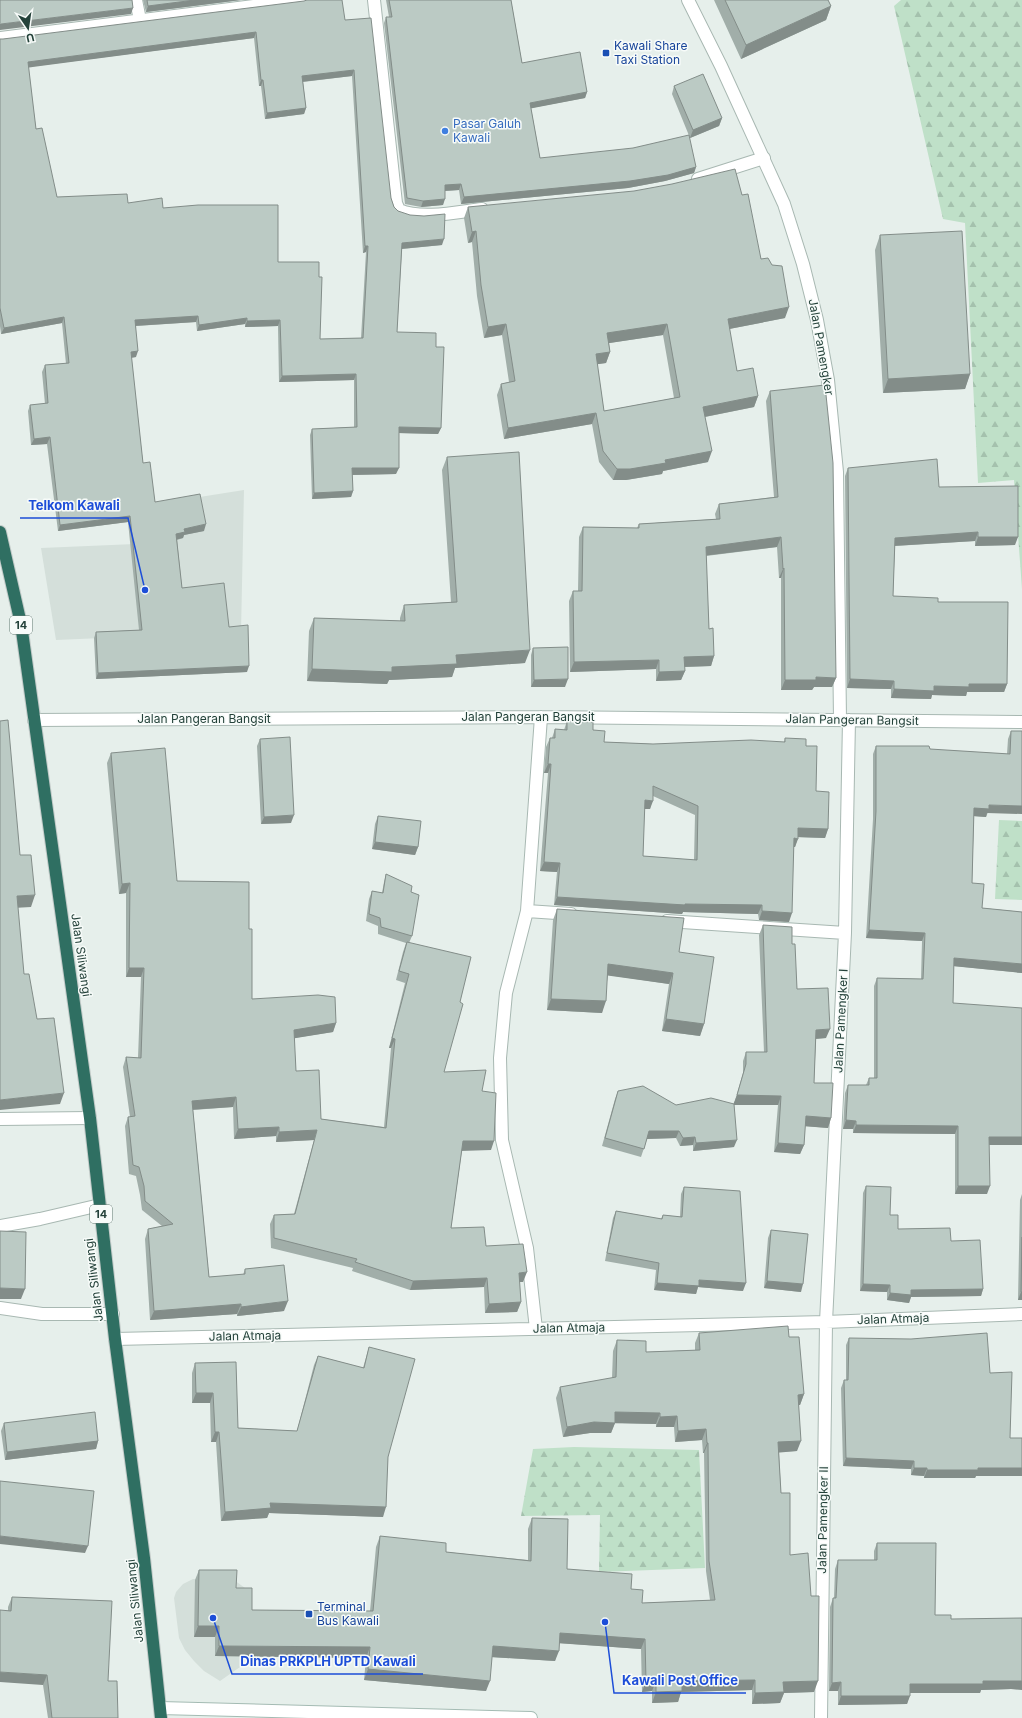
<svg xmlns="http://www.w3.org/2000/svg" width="1022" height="1718" font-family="Inter,sans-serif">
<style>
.built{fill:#d4dfda}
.forest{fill:url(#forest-firs)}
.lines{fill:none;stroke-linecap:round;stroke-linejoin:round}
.lane-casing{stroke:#a8b8b2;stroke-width:14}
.street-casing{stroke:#a8b8b2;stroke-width:14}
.secondary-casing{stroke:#a4bbb3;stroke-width:14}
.highway-casing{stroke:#c2cac8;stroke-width:14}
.lane{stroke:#fff;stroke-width:12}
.street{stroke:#fff;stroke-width:12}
.secondary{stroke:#fff;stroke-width:12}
.highway{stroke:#2f6f62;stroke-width:12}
.wall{fill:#a1aea9;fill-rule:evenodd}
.shaded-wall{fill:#838d89}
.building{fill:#bbcac4;stroke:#838d89;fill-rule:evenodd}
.transit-dot{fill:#1a4fb4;stroke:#f7fbf9;stroke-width:1.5}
.shop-dot{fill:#3f7fe0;stroke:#f7fbf9;stroke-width:1.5}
.labels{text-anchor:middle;stroke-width:3;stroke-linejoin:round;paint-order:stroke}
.shield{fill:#f7fbf9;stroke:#637a73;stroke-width:1}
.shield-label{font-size:11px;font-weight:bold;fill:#24423a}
.transit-label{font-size:12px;fill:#164399;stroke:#f7fbf9;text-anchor:start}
.shop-label{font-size:12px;fill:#366cbe;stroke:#f7fbf9;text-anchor:start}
.street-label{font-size:12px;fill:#24423a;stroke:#f7fbf9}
.leader{fill:none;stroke:#1d4ed8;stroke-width:1.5}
.callout-dot{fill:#1d4ed8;stroke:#f7fbf9;stroke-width:1.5}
.callout-label{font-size:13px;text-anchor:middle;font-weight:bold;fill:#1d4ed8;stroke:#f7fbf9;stroke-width:3;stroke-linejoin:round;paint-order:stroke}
</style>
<defs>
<pattern id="forest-firs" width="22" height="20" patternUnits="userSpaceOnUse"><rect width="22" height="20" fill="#bfe0c8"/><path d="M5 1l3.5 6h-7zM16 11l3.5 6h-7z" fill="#a4c1ad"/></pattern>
</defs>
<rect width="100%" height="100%" fill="#e6efeb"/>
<path class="built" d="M 244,490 L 241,632 L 56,640 L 41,548 L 135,544 L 130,508 Z
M 193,1579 L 234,1580 L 245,1588 L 249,1597 L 247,1659 L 240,1667 L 220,1681 L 204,1671 L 194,1661 L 185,1650 L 179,1638 L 174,1598 L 176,1592 L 183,1584 Z"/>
<path class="forest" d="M 901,0 L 1022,0 L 1022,589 L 1014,480 L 978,483 L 965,223 L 943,219 L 894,6 Z
M 999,820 L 1022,821 L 1022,900 L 995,899 Z
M 574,1447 L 699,1450 L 705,1568 L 599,1572 L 600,1515 L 521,1516 L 533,1449 Z"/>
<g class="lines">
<g class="lane-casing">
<path id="lane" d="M 136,0 L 140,20
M 374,0 L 396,203 L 399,210 C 422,220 457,212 482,209
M 698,179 L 764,158
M 0,1226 L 40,1219 L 100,1205
M 0,1308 L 42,1314 L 113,1314"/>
</g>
<g class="street-casing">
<path id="street" d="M 688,0 L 721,66 L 784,204 L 803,264 L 817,320 L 828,380 L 837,472 L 840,720
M 0,38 L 301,0
M 34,720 L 541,717 L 1022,722
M 527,911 L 571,914
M 667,921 L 845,933
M 0,1119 L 90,1118
M 536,1329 L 527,1248 L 502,1140 L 500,1058 L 506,993 L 527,911 L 541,717
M 115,1339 L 826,1322 L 1022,1314
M 821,1718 L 826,1322 L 845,933 L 849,720"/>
</g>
<g class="secondary-casing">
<path id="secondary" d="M 160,1708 L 531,1718"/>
</g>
<g class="highway-casing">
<path id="highway" d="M 0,532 L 21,624 L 90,1118 L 115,1339 L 144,1558 L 161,1718"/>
</g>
<use href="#lane" class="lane"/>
<use href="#street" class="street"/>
<use href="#secondary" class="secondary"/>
<use href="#highway" class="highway"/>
</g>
<path class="wall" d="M 143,0 L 241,0 L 146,12 Z
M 386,0 L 511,0 L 522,63 L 587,92 L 585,98 L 531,108 L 540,158 L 696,167 L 694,173 L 665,181 L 628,188 L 461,204 L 459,190 L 445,191 L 443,205 L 421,207 L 405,204 L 384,23 L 386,17 L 389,17 Z
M 714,0 L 828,0 L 831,6 L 826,20 L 741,59 Z
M 345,20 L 391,198 L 394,207 L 398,211 L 442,245 L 402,249 L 397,332 L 436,347 L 441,428 L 438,434 L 399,433 L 396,474 L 352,475 L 353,491 L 351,497 L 312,499 L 310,435 L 312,429 L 354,427 L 354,380 L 279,382 L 278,326 L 245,327 L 245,324 L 197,331 L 196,322 L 136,326 L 136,357 L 131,358 L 143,463 L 155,502 L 204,531 L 184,535 L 183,538 L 177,540 L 182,588 L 229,627 L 247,672 L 96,679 L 94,638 L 96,632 L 139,630 L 128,522 L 58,531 L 47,444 L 31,445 L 28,411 L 30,405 L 45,404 L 42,372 L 45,365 L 66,364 L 62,323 L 1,334 L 0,326 L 0,39 L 3,39 ZM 254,38 L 259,86 L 261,86 L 265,119 L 304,114 L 306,108 L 303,82 L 352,76 L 363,253 L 366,252 L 361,338 L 320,339 L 319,277 L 278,262 L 163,208 L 128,203 L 57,197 L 36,129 L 28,67 Z
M 674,86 L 722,118 L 719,126 L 690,138 L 672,94 Z
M 742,195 L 761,259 L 785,318 L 729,329 L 737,371 L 758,396 L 754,407 L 705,417 L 708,462 L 663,471 L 662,474 L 626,480 L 613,480 L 599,462 L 592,424 L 504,439 L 497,395 L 501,384 L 509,382 L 502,335 L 484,338 L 477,296 L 472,242 L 468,243 L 464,218 L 468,207 ZM 663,335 L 674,398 L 604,411 L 597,364 L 606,363 L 610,352 L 609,343 Z
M 880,235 L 970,374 L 965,389 L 883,393 L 875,250 Z
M 770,391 L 836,678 L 832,687 L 814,687 L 812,690 L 781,690 L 781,578 L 779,578 L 777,547 L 706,556 L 709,629 L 714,656 L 711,666 L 684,667 L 685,671 L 681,680 L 656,681 L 656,669 L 570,672 L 569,601 L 573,591 L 578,591 L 579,537 L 583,527 L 637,528 L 639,524 L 716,519 L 715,514 L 719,504 L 774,497 L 766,401 Z
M 447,457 L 525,663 L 455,668 L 452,677 L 389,680 L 387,684 L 307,681 L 309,631 L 314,618 L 400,621 L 400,618 L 404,605 L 451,602 L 442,470 Z
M 848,468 L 1015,545 L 975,546 L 975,541 L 895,546 L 893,596 L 938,602 L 1007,684 L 1004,692 L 967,692 L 966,696 L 932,695 L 931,699 L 891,698 L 891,689 L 847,688 L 845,476 Z
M 533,648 L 565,687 L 531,687 L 531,655 Z
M 567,721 L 593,730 L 604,742 L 653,744 L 784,742 L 785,738 L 806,746 L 816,791 L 828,829 L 825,838 L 798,837 L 795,847 L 794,847 L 789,922 L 759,920 L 758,914 L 683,912 L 682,914 L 554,905 L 557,872 L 540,871 L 548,773 L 544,773 L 546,747 L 550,738 L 552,738 L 555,729 L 564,730 ZM 653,796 L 695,815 L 694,860 L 643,856 L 644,809 L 650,809 Z
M 1011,731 L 1022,731 L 986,817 L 974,816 L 972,883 L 982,908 L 1022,912 L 1022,973 L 954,966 L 953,1003 L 989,1145 L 987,1194 L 955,1194 L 955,1134 L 853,1133 L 853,1129 L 843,1129 L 845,1093 L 848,1085 L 866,1085 L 869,1078 L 874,1078 L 874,986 L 877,978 L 921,979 L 922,941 L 866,938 L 873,819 L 873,754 L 876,746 L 1007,754 L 1008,739 Z
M 260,739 L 291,823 L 261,824 L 257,746 Z
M 111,753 L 177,881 L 249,929 L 252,999 L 336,1023 L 333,1032 L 294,1038 L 296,1071 L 321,1119 L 384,1127 L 391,1048 L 389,1048 L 405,983 L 396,980 L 403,952 L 406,943 L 378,934 L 378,926 L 366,921 L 369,899 L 372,891 L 382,893 L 384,882 L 386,874 L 411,892 L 412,936 L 409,943 L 444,1072 L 482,1091 L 491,1150 L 462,1150 L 451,1228 L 486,1246 L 523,1282 L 519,1282 L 521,1302 L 517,1312 L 485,1313 L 484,1287 L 410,1290 L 352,1271 L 353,1268 L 271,1248 L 270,1224 L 274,1215 L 294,1214 L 314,1140 L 276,1142 L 276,1136 L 234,1139 L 233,1107 L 193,1110 L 209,1277 L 243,1275 L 245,1269 L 284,1311 L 237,1316 L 237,1314 L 150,1320 L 145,1239 L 148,1229 L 162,1226 L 142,1210 L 140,1195 L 136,1176 L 129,1174 L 125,1126 L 128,1117 L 130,1117 L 123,1067 L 126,1057 L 138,1058 L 141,977 L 126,977 L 126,893 L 119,894 L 107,763 Z
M 378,816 L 418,847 L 415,855 L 372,849 L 375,824 Z
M 557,909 L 679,952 L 704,1024 L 700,1036 L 662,1031 L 669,984 L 608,975 L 602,1013 L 547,1010 L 553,920 Z
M 763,925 L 792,944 L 797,989 L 826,1038 L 816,1039 L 814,1083 L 831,1118 L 828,1128 L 805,1126 L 804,1145 L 800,1154 L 774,1152 L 778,1105 L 734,1105 L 734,1147 L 693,1151 L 693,1145 L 680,1146 L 676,1138 L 647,1139 L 641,1157 L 602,1146 L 615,1099 L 618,1091 L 676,1105 L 734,1104 L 743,1073 L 743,1061 L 746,1052 L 764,1052 L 759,935 Z
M 866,1186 L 890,1215 L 898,1229 L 951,1241 L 983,1289 L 981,1296 L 911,1297 L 909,1303 L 887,1300 L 887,1292 L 860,1291 L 863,1193 Z
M 684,1187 L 743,1291 L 698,1287 L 696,1294 L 654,1290 L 656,1270 L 605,1261 L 613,1218 L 616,1211 L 661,1219 L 663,1215 L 680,1217 L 681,1194 Z
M 1022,1194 L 1022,1300 L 1018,1300 L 1020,1200 Z
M 771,1230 L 801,1292 L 764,1288 L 768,1238 Z
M 699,1333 L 789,1337 L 804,1394 L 800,1405 L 799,1405 L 797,1451 L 779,1452 L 781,1493 L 790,1555 L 814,1692 L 784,1693 L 780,1703 L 752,1704 L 752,1690 L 681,1692 L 678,1702 L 652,1703 L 652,1691 L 642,1692 L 641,1649 L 559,1643 L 555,1661 L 492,1657 L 486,1691 L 364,1680 L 366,1658 L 215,1656 L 215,1637 L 194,1637 L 195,1580 L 199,1570 L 236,1588 L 252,1610 L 370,1611 L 376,1547 L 380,1536 L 446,1552 L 528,1560 L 528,1529 L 532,1518 L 567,1569 L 631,1589 L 642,1603 L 710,1600 L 706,1571 L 704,1453 L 703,1453 L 702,1440 L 675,1442 L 674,1427 L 656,1427 L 656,1424 L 615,1423 L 611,1433 L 590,1433 L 563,1437 L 556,1398 L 560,1387 L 612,1378 L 613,1351 L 617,1340 L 646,1352 L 695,1350 L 695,1343 Z
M 849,1338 L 990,1373 L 1010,1438 L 1022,1438 L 1022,1476 L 976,1476 L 975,1478 L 924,1478 L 924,1476 L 911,1475 L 911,1469 L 843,1466 L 841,1388 L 844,1380 L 846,1380 L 846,1345 Z
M 369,1347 L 388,1457 L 383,1517 L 269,1513 L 267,1518 L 221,1521 L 216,1442 L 211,1442 L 210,1403 L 192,1403 L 192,1373 L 195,1363 L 238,1428 L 297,1431 L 314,1365 L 318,1356 L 363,1368 Z
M 4,1423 L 98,1441 L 96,1449 L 5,1460 L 1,1431 Z
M 877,1543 L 935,1615 L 951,1619 L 1011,1689 L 981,1690 L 980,1693 L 910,1693 L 907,1704 L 838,1705 L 838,1691 L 829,1691 L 830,1607 L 833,1598 L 834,1598 L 835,1569 L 838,1560 L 874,1560 L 874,1551 Z
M 12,1597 L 108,1681 L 118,1718 L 48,1718 L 43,1685 L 8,1611 L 8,1607 Z"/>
<path class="shaded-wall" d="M 195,0 L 241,0 L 146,12 L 148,6 Z
M 831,6 L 826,20 L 741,59 L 746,45 Z
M 133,8 L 131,14 L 0,30 L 0,25 L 1,24 Z
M 256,32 L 254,38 L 25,68 L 28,62 Z
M 354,70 L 352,76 L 300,82 L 302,76 Z
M 261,80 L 263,80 L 261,86 L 259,86 Z
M 587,92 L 585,98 L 528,109 L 530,103 Z
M 306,108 L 304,114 L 265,119 L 267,113 Z
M 722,118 L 719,126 L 690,138 L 693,130 Z
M 696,167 L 694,173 L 665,181 L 628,188 L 461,204 L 464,197 Z
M 461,184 L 459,190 L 443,191 L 445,185 Z
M 445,199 L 443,205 L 421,207 L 423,201 Z
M 476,231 L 472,242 L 468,243 L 472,232 Z
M 444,239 L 442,245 L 400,249 L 402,243 Z
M 365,246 L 368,246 L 366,252 L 363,253 Z
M 789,307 L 785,318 L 724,330 L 728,319 Z
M 198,316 L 196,322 L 133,326 L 135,320 Z
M 64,317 L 62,323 L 1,334 L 4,328 Z
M 247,318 L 245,324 L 197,331 L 199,325 Z
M 280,320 L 278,326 L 245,327 L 247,321 Z
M 506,324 L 502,335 L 484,338 L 488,327 Z
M 667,324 L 663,335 L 603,344 L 607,333 Z
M 138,351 L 136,357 L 128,358 L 131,352 Z
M 610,352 L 606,363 L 592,365 L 596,354 Z
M 356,374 L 354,380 L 279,382 L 282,376 Z
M 970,374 L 965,389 L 883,393 L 888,379 Z
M 758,396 L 754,407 L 699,418 L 703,407 Z
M 596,413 L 592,424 L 504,439 L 508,428 Z
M 399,427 L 441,428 L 438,434 L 397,433 Z
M 50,437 L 47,444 L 31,445 L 34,439 Z
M 712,451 L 708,462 L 663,471 L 662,474 L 626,480 L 613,480 L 617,469 Z
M 352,468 L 399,468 L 396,474 L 350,475 Z
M 353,491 L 351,497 L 312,499 L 314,493 Z
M 130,516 L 128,522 L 58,531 L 60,525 Z
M 206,524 L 204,531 L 184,535 L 183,538 L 174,540 L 176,534 L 184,529 Z
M 978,532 L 975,541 L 892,546 L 895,538 Z
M 781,537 L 777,547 L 702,556 L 706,547 Z
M 978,537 L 1018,537 L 1015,545 L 975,546 Z
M 784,568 L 781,578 L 779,578 L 783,569 Z
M 530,650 L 525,663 L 455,668 L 452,677 L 389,680 L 387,684 L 307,681 L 312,669 L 392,667 L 456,655 Z
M 714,656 L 711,666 L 681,667 L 684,657 Z
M 659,660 L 656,669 L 570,672 L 574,662 Z
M 249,666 L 247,672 L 96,679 L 98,673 Z
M 685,671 L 681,680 L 656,681 L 659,672 Z
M 816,677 L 836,678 L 832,687 L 814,687 L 812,690 L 781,690 L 785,680 Z
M 568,679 L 565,687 L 531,687 L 534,680 Z
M 850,679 L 894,681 L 891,689 L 847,688 Z
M 969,684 L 1007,684 L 1004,692 L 967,692 L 966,696 L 932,695 L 931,699 L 891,698 L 894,689 Z
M 548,764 L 551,764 L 548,773 L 544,773 Z
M 645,800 L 653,801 L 650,809 L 641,809 Z
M 989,805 L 1022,806 L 1022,814 L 987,813 L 986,817 L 972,816 L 974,808 Z
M 294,815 L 291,823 L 261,824 L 264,817 Z
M 798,828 L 828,829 L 825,838 L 795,837 Z
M 794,838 L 798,839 L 795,847 L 790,847 Z
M 375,842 L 418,847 L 415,855 L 372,849 Z
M 544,862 L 560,863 L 557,872 L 540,871 Z
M 130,883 L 126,893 L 119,894 L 122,884 Z
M 35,895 L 31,907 L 13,908 L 17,896 Z
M 557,897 L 685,904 L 762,905 L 758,914 L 683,912 L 682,914 L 554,905 Z
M 762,911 L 792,913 L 789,922 L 759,920 Z
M 869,930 L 925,933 L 922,941 L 866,938 Z
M 954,958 L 1022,964 L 1022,973 L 952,966 Z
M 608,964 L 673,973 L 669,984 L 604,975 Z
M 129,968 L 144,968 L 141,977 L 126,977 Z
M 551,999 L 606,1001 L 602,1013 L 547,1010 Z
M 666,1019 L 704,1024 L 700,1036 L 662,1031 Z
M 336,1023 L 333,1032 L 290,1039 L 294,1030 Z
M 830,1029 L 826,1038 L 813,1039 L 816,1030 Z
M 392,1038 L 395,1039 L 391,1048 L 389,1048 Z
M 64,1093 L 60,1104 L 0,1110 L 0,1100 Z
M 737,1095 L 781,1096 L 778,1105 L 733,1105 Z
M 236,1097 L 233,1107 L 188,1110 L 192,1101 Z
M 806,1116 L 831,1118 L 828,1128 L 802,1126 Z
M 846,1120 L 856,1121 L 853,1129 L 843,1129 Z
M 856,1125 L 958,1126 L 955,1134 L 853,1133 Z
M 279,1127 L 276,1136 L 234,1139 L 238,1129 Z
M 317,1130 L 314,1140 L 276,1142 L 279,1132 Z
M 649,1131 L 679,1131 L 676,1138 L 646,1139 Z
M 695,1137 L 693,1145 L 680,1146 L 683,1138 Z
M 989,1137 L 1022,1137 L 1022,1145 L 986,1145 Z
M 737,1140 L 734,1147 L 693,1151 L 696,1143 Z
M 463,1141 L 494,1141 L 491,1150 L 460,1151 Z
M 778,1143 L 804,1145 L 800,1154 L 774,1152 Z
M 958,1186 L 990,1186 L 987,1194 L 955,1194 Z
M 527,1272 L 523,1282 L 515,1282 L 519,1273 Z
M 487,1278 L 484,1287 L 410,1290 L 413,1281 Z
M 699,1280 L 746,1283 L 743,1291 L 698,1287 L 696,1294 L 654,1290 L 657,1283 Z
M 767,1281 L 803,1284 L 801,1292 L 764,1288 Z
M 863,1284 L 890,1285 L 887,1292 L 860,1291 Z
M 0,1288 L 25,1289 L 21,1299 L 0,1299 Z
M 983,1289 L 981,1296 L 911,1297 L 909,1303 L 887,1300 L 890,1293 L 911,1290 Z
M 1021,1292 L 1022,1292 L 1022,1300 L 1018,1300 Z
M 288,1301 L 284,1311 L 237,1316 L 241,1307 Z
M 521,1302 L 517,1312 L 485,1313 L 489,1304 Z
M 241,1304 L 237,1314 L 150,1320 L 154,1311 Z
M 196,1393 L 213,1393 L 210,1403 L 192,1403 Z
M 804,1394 L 800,1405 L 794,1405 L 798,1395 Z
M 615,1412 L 660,1413 L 656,1424 L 611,1423 Z
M 677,1416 L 674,1427 L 656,1427 L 660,1417 Z
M 594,1422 L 615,1423 L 611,1433 L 590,1433 L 563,1437 L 567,1427 Z
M 706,1429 L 702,1440 L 675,1442 L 678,1431 Z
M 215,1432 L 219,1432 L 216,1442 L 211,1442 Z
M 98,1441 L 96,1449 L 5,1460 L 7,1452 Z
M 801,1441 L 797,1451 L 774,1453 L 778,1442 Z
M 707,1443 L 708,1443 L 704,1453 L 703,1453 Z
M 846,1458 L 914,1461 L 911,1469 L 843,1466 Z
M 914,1468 L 927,1468 L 924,1476 L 911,1475 Z
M 978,1468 L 1022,1468 L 1022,1476 L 976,1476 L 975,1478 L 924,1478 L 927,1470 Z
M 270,1503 L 386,1507 L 383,1517 L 269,1513 L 267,1518 L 221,1521 L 225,1512 Z
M 0,1536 L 88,1546 L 85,1553 L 0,1544 Z
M 198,1626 L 219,1626 L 215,1637 L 194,1637 Z
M 560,1633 L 645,1639 L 641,1649 L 556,1643 Z
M 219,1646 L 370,1647 L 366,1658 L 215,1656 Z
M 493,1646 L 559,1651 L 555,1661 L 490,1657 Z
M 368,1669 L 490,1681 L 486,1691 L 364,1680 Z
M 0,1672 L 47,1675 L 43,1685 L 0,1682 Z
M 755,1680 L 752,1690 L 681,1692 L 678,1702 L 652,1703 L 656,1692 L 682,1681 Z
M 646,1681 L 656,1681 L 652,1691 L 642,1692 Z
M 818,1681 L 814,1692 L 784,1693 L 780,1703 L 752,1704 L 755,1693 L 783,1682 Z
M 983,1681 L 1022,1681 L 1022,1690 L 1011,1689 L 981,1690 L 980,1693 L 907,1693 L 910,1684 Z
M 841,1682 L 838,1691 L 829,1691 L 832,1683 Z
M 841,1696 L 910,1696 L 907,1704 L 838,1705 Z"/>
<path class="building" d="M 0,0 L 132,0 L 133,8 L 1,24 L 0,25 Z
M 147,0 L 195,0 L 148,6 Z
M 307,0 L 342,0 L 345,20 L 371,18 L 391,198 L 394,207 L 398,211 L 410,215 L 424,216 L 445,214 L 444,239 L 402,243 L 397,332 L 436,333 L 436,347 L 444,347 L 441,428 L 399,427 L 399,468 L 352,468 L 353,491 L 314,493 L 312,429 L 357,427 L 356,374 L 282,376 L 280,320 L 247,321 L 247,318 L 199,325 L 198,316 L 135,320 L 138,351 L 131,352 L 143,463 L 150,462 L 155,502 L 200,494 L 206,524 L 184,529 L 185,532 L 176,534 L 182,588 L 224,583 L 229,627 L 248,625 L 249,666 L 98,673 L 96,632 L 142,630 L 130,516 L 60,525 L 50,437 L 34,439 L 30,405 L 48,403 L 45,365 L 69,363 L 64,317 L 4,328 L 0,308 L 0,39 L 3,39 L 304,1 ZM 256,32 L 261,80 L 263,80 L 267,113 L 306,108 L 302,76 L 354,70 L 365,246 L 368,246 L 363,338 L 320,339 L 322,277 L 319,277 L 319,262 L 278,262 L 278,205 L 198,205 L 163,208 L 162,198 L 128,203 L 127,194 L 57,197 L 42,128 L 36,129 L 28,62 Z
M 389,0 L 511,0 L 522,63 L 580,52 L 587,92 L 530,103 L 540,158 L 633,148 L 689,135 L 696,167 L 668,175 L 630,181 L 464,197 L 461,184 L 445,185 L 445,199 L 423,201 L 407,198 L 386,17 L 392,17 Z
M 725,0 L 828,0 L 831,6 L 746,45 Z
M 703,74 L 722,118 L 693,130 L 674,86 Z
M 735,169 L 742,195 L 748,194 L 761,259 L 768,258 L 772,265 L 782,266 L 789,307 L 728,319 L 737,371 L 753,368 L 758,396 L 703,407 L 712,451 L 665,460 L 666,463 L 630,469 L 617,469 L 603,451 L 596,413 L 508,428 L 501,384 L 515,381 L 506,324 L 488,327 L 481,285 L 476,231 L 472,232 L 468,207 L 634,191 L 672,184 ZM 667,324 L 680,397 L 604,411 L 596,354 L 610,352 L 607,333 Z
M 962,231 L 970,374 L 888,379 L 880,235 Z
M 825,385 L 833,463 L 836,678 L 816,677 L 816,680 L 785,680 L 784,568 L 783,569 L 781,537 L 706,547 L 709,629 L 713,628 L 714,656 L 684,657 L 685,671 L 659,672 L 659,660 L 574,662 L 573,591 L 582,591 L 583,527 L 639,528 L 639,524 L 720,519 L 719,504 L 778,497 L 770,391 Z
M 519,452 L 530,650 L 456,655 L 457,664 L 392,667 L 392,672 L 312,669 L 314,618 L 405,621 L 404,605 L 457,602 L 447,457 Z
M 937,459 L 939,487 L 1018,486 L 1018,537 L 978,537 L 978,532 L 895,538 L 893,596 L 938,598 L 938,602 L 1008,602 L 1007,684 L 969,684 L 969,687 L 934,686 L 934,691 L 894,689 L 894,681 L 850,679 L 848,468 Z
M 568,647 L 568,679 L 534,680 L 533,648 Z
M 8,720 L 20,855 L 31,855 L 35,895 L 17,896 L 24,974 L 29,974 L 37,1019 L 54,1018 L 64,1093 L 0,1100 L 0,721 Z
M 567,721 L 593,722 L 593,730 L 605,731 L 604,742 L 653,744 L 751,740 L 785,742 L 785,738 L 806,739 L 806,746 L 817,746 L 816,791 L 829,792 L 828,829 L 798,828 L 798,839 L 794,838 L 792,913 L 762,911 L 762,905 L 685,904 L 685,905 L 557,897 L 560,863 L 544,862 L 551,764 L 548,764 L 550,738 L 555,738 L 555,729 L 567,730 ZM 653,786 L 698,806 L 697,860 L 643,856 L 645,800 L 653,801 Z
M 1011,731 L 1022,731 L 1022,806 L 989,805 L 989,809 L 974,808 L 972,883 L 984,884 L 982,908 L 1022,912 L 1022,964 L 954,958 L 953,1003 L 1022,1008 L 1022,1137 L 989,1137 L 990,1186 L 958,1186 L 958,1126 L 856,1125 L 856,1121 L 846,1120 L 848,1085 L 869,1085 L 869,1078 L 877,1078 L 877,978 L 923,979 L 925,933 L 869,930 L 876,811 L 876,746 L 929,746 L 930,749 L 1010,754 Z
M 290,737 L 294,815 L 264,817 L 260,739 Z
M 165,748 L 177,881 L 249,882 L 249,929 L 252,929 L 252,999 L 318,995 L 335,997 L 336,1023 L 294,1030 L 296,1071 L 319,1070 L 321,1119 L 386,1128 L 395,1039 L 392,1038 L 409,974 L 399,971 L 407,942 L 471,957 L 460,1002 L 463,1004 L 444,1072 L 486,1070 L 482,1091 L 496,1093 L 494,1141 L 463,1141 L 451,1228 L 484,1227 L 486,1246 L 523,1244 L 527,1272 L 519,1273 L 521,1302 L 489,1304 L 487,1278 L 413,1281 L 355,1262 L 357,1259 L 274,1238 L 274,1215 L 295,1214 L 317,1130 L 279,1132 L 279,1127 L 238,1129 L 236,1097 L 192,1101 L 209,1277 L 245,1274 L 245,1269 L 284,1265 L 288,1301 L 241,1307 L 241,1304 L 154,1311 L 148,1229 L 173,1224 L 145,1201 L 144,1186 L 139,1167 L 133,1165 L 128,1117 L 135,1116 L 126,1057 L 141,1058 L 144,968 L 129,968 L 130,883 L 122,884 L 111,753 Z
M 378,816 L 421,821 L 418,847 L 375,842 Z
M 386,874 L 412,886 L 411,892 L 419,895 L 412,936 L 381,927 L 380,918 L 369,914 L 372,891 L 383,893 Z
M 557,909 L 684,918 L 679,952 L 714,957 L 704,1024 L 666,1019 L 673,973 L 608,964 L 606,1001 L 551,999 Z
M 763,925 L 792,927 L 792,944 L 795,944 L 797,989 L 828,988 L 830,1029 L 816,1030 L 814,1083 L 833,1083 L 831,1118 L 806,1116 L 804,1145 L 778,1143 L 781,1096 L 737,1095 L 746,1064 L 746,1052 L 767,1052 Z
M 643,1086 L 676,1105 L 711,1098 L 734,1104 L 737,1140 L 696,1143 L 695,1137 L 683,1138 L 679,1131 L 649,1131 L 644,1149 L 605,1138 L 618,1091 Z
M 866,1186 L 891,1187 L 890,1215 L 898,1215 L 898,1229 L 950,1228 L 951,1241 L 980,1240 L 983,1289 L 911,1290 L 911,1295 L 890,1293 L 890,1285 L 863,1284 Z
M 684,1187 L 740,1191 L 746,1283 L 699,1280 L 699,1286 L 657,1283 L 659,1263 L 607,1253 L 616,1211 L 662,1219 L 663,1215 L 682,1217 Z
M 771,1230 L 808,1234 L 803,1284 L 767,1281 Z
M 0,1231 L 26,1232 L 25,1289 L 0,1288 Z
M 1022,1237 L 1022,1292 L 1021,1292 Z
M 788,1326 L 789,1337 L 799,1337 L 804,1394 L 798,1395 L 801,1441 L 778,1442 L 781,1493 L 790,1493 L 790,1555 L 808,1553 L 811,1596 L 819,1596 L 818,1681 L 783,1682 L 784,1692 L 755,1693 L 755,1680 L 682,1681 L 682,1691 L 656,1692 L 656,1681 L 646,1681 L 645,1639 L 560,1633 L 559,1651 L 493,1646 L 490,1681 L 368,1669 L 370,1647 L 219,1646 L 219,1626 L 198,1626 L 199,1570 L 237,1570 L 236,1588 L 252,1588 L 252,1610 L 373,1611 L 380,1536 L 446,1543 L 446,1552 L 531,1561 L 532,1518 L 568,1519 L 567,1569 L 632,1574 L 631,1589 L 643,1590 L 642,1603 L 715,1600 L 709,1561 L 708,1443 L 707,1443 L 706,1429 L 678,1431 L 677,1416 L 660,1417 L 660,1413 L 615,1412 L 615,1423 L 594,1422 L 567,1427 L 560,1387 L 616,1377 L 617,1340 L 646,1341 L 646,1352 L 700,1350 L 699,1333 Z
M 987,1333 L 990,1373 L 1012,1372 L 1010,1438 L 1022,1438 L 1022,1468 L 978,1468 L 978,1470 L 927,1470 L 927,1468 L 914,1468 L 914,1461 L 846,1458 L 844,1380 L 848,1380 L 849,1338 L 911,1339 Z
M 369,1347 L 415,1359 L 388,1457 L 386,1507 L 270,1503 L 271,1508 L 225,1512 L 219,1432 L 215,1432 L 213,1393 L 196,1393 L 195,1363 L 236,1362 L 238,1428 L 297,1431 L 318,1356 L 364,1368 Z
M 95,1412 L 98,1441 L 7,1452 L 4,1423 Z
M 0,1481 L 94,1491 L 88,1546 L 0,1536 Z
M 877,1543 L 936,1543 L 935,1615 L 951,1615 L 951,1619 L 1022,1618 L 1022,1681 L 983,1681 L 983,1684 L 910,1684 L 910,1696 L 841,1696 L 841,1682 L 832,1683 L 833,1598 L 836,1598 L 838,1560 L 877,1560 Z
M 12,1597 L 112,1601 L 108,1681 L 117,1681 L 118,1718 L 52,1718 L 47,1675 L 0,1672 L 0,1610 L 11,1611 Z"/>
<g class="transit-dot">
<rect x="602" y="49" width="8" height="8" rx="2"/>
<rect x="305" y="1610" width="8" height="8" rx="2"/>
</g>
<circle class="shop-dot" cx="445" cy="131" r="4"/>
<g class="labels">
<g class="shield">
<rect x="10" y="616" width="22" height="18" rx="3"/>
<rect x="90" y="1205" width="22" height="18" rx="3"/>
</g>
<g class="shield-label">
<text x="21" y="629">14</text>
<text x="101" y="1218">14</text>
</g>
<g class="transit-label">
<text x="614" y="50">Kawali Share<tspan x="614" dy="14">Taxi Station</tspan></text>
<text x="317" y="1611">Terminal<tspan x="317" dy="14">Bus Kawali</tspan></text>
</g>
<g class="shop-label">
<text x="453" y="128">Pasar Galuh<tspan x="453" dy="14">Kawali</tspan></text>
</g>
<g class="street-label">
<text transform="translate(821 347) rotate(80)" y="4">Jalan Pamengker</text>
<text x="528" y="721">Jalan Pangeran Bangsit</text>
<text x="204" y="723">Jalan Pangeran Bangsit</text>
<text transform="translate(852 720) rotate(1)" y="4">Jalan Pangeran Bangsit</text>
<text transform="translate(81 955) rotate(82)" y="4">Jalan Siliwangi</text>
<text transform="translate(841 1021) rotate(-87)" y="4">Jalan Pamengker I</text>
<text transform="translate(94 1280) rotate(-97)" y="4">Jalan Siliwangi</text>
<text transform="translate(893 1319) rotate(-2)" y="4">Jalan Atmaja</text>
<text transform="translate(569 1328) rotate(-1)" y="4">Jalan Atmaja</text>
<text transform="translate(245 1336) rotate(-1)" y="4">Jalan Atmaja</text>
<text transform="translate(823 1520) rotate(-89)" y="4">Jalan Pamengker II</text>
<text transform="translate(135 1601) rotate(-96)" y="4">Jalan Siliwangi</text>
</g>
</g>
<path class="leader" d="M145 590L128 518H20M213 1618L232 1674H423M605 1622L614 1693H746"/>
<g class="callout-dot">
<circle cx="145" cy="590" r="4"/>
<circle cx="213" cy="1618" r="4"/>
<circle cx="605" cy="1622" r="4"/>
</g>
<g class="callout-label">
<text x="74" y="510">Telkom Kawali</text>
<text x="328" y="1666">Dinas PRKPLH UPTD Kawali</text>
<text x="680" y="1685">Kawali Post Office</text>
</g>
<g transform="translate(28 28) rotate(167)" stroke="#f7fbf9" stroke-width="3" paint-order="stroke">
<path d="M0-3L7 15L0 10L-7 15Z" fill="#24423a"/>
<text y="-6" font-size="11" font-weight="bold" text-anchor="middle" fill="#24423a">U</text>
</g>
</svg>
